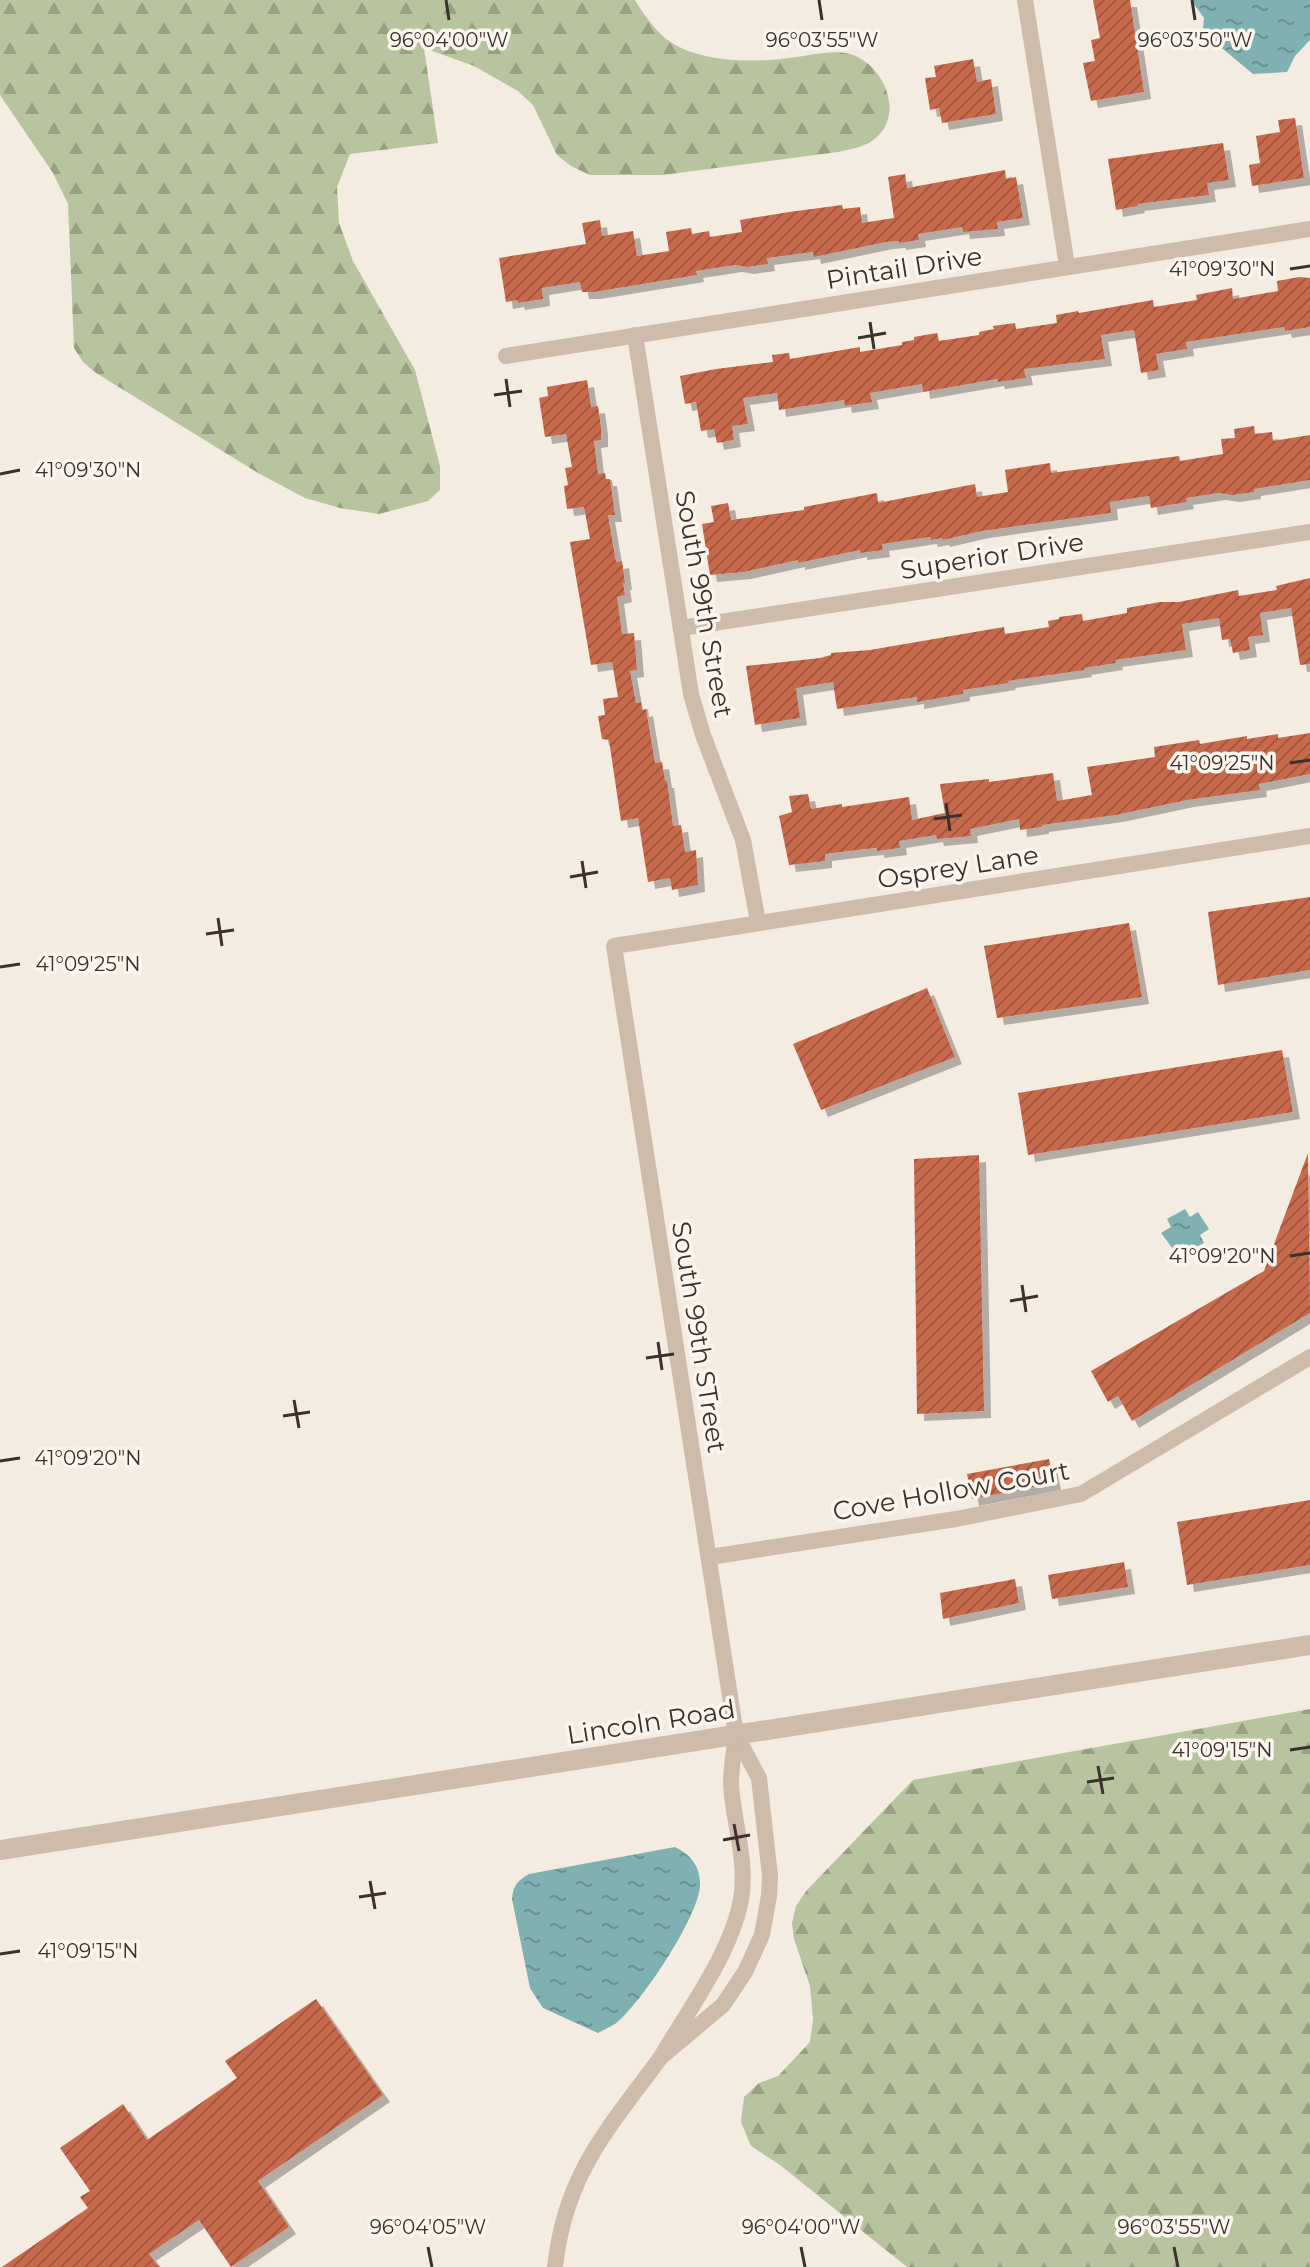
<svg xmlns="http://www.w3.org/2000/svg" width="1310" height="2267" font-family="Montserrat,sans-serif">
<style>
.forest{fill:url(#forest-firs)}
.water{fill:url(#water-ripples)}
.building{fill:url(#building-hatch);filter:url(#shadow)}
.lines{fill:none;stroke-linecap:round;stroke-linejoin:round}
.minor{stroke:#cdbbac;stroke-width:16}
.tertiary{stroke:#cdbbac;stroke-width:20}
.ticks{fill:none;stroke:#3b302b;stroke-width:3}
.labels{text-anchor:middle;stroke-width:7;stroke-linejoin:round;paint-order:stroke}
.street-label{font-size:26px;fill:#3b302b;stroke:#fbf5ee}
.ticks-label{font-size:20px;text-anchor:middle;fill:#3b302b;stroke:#fbf5ee;stroke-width:7;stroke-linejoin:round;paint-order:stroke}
</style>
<defs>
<pattern id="forest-firs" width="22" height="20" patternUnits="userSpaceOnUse" patternTransform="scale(2)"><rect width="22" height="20" fill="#b8c4a0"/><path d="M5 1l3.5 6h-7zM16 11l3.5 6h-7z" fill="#97a083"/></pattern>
<pattern id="water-ripples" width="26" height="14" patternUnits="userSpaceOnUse" patternTransform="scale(2)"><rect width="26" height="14" fill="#7fb0b2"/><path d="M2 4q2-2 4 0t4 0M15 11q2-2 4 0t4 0" fill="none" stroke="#699091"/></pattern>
<pattern id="building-hatch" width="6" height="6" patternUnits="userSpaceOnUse" patternTransform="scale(2)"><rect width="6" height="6" fill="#c8694b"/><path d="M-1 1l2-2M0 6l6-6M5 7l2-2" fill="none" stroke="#a4573f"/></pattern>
<filter id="shadow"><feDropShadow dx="7" dy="7" stdDeviation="0" flood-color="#0004"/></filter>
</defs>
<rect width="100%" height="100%" fill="#f4ebe1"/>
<path class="forest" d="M 0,0 L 635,0 C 643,14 653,27 665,38 C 696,63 753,63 789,58 C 809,56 831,49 850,54 C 882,63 905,111 877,137 C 866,147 852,149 838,152 L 663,175 L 590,175 L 571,166 L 557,155 L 533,105 L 518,91 L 474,66 L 424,48 L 438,143 L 350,154 L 337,187 L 339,223 L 353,261 L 415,370 L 440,466 L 440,490 L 428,501 L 379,514 L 340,508 L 305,498 L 258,473 L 96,373 L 83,362 L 74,348 L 68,204 L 53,173 L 0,95 Z
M 1310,1709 L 1310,2267 L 907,2267 L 780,2165 L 751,2146 L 741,2122 L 744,2097 L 759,2083 L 778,2076 L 810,2042 L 813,2019 L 810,1986 L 794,1939 L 792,1923 L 796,1906 L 807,1890 L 913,1780 Z"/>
<path class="water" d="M 1191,0 L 1310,0 L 1310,40 L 1295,56 L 1287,72 L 1253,74 L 1223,49 L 1209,46 L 1202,38 L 1204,18 Z
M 1185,1209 L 1190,1217 L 1198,1212 L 1209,1229 L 1200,1235 L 1204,1243 L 1187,1252 L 1183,1244 L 1173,1249 L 1161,1233 L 1171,1227 L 1167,1219 Z
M 675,1847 C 691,1855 701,1867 700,1886 C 698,1918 640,2005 615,2024 C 610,2027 603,2030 598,2033 L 543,2008 L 530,1988 L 512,1899 C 513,1886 517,1881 529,1874 Z"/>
<path class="building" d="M 1093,0 L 1130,0 L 1144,92 L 1091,101 L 1083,63 L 1095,61 L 1091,40 L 1100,38 Z
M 973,59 L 977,82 L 991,79 L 996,114 L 942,123 L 939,108 L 930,110 L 925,78 L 936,77 L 934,66 Z
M 1295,118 L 1304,178 L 1252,186 L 1249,165 L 1260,163 L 1256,136 L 1280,132 L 1278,120 Z
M 1223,143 L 1229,180 L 1207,183 L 1209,195 L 1137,204 L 1138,206 L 1116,210 L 1108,159 Z
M 1005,170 L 1006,179 L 1016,177 L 1023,218 L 997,222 L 998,229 L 963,232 L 962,227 L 918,234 L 919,240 L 899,243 L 899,241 L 886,242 L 814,257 L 813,252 L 767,258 L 768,264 L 747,267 L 735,265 L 696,271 L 697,275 L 594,292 L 582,292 L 580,282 L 542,288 L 543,299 L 518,303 L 517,300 L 506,302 L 499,258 L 586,244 L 582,223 L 600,220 L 602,236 L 633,231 L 637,256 L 669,251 L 666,232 L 691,228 L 692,234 L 709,231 L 710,237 L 742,232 L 740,220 L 789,212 L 842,205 L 843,209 L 860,207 L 862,223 L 894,218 L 888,177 L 905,174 L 907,188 Z
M 1299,277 L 1310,278 L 1310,327 L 1285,331 L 1284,327 L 1186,342 L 1187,349 L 1156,354 L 1159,370 L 1141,373 L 1134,330 L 1101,335 L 1105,359 L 1024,369 L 1026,378 L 998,382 L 997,379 L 923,392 L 922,384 L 870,393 L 872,402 L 845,406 L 844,400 L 779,410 L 777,393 L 743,398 L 748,424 L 732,426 L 734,440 L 717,443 L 714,429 L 701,431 L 696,402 L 685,404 L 680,376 L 716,369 L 773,362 L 772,355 L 789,353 L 790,359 L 860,347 L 860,352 L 902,345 L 902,342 L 914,340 L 914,337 L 937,333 L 939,341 L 979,335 L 979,332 L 994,329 L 993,326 L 1015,323 L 1016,329 L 1057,323 L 1056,315 L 1078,311 L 1079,313 L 1153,300 L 1154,307 L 1197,300 L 1196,295 L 1232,288 L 1233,299 L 1278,291 L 1277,281 Z
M 587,380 L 591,407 L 598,406 L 601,428 L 601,440 L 594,441 L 598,474 L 605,473 L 606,479 L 610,479 L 615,515 L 608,515 L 616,562 L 622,561 L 625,583 L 623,583 L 625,595 L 617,597 L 622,634 L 634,633 L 637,670 L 630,671 L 636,703 L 641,702 L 642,710 L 646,709 L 655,763 L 662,762 L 665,781 L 667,781 L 673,826 L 681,825 L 685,852 L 696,850 L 698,885 L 672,890 L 670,878 L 648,882 L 638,818 L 621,821 L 609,740 L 602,739 L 598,716 L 605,715 L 603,699 L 618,697 L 612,662 L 591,665 L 570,542 L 590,539 L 584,507 L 567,509 L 564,486 L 568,485 L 565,468 L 572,467 L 566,434 L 545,437 L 539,398 L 548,396 L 547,387 Z
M 1254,426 L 1255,434 L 1272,432 L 1273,441 L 1310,435 L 1310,480 L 1254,489 L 1254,492 L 1232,495 L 1219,493 L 1186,498 L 1187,502 L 1151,508 L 1149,496 L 1110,502 L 1111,513 L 982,531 L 943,540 L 942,538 L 931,540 L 930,537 L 882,544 L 883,550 L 860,553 L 860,550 L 798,563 L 798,560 L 744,572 L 710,575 L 702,524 L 714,522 L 711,506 L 728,503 L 731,520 L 804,510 L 804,507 L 877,493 L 878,503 L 975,484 L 977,497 L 1008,492 L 1005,470 L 1050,463 L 1051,473 L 1179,456 L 1180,461 L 1223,454 L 1221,439 L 1235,438 L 1234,429 Z
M 1310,578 L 1310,664 L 1300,665 L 1291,608 L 1260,613 L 1263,635 L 1248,637 L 1250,650 L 1233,653 L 1230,639 L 1222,640 L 1219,618 L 1182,624 L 1186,650 L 1115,660 L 1116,663 L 1084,668 L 1085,670 L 1008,681 L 1009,683 L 963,690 L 963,694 L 917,702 L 917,697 L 837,709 L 833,682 L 796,688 L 800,718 L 755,725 L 746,666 L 820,658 L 831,655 L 831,653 L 870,650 L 1004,627 L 1005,634 L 1049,627 L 1048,621 L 1059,619 L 1059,617 L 1082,614 L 1083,621 L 1127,613 L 1127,608 L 1160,602 L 1179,602 L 1238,590 L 1239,596 L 1277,590 L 1276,586 Z
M 1310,733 L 1310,774 L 1259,784 L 1260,790 L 1187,800 L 1116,815 L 1042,825 L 1042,827 L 1020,830 L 1019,819 L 970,829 L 971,836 L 937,839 L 936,835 L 899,841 L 900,848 L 877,851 L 877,848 L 865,849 L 825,854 L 825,861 L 789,865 L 779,816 L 792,812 L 789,796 L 808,794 L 811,809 L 842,804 L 842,807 L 909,797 L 912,820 L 945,813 L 940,784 L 989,779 L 989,782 L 1053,773 L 1057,801 L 1092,795 L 1087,767 L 1155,757 L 1154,747 L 1199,740 L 1200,744 L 1247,736 L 1247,739 L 1278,734 L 1278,738 Z
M 1310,897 L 1310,970 L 1218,985 L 1208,912 Z
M 1129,923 L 1142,997 L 997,1018 L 984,946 Z
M 927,988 L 955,1057 L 821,1110 L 793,1044 Z
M 1282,1050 L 1293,1112 L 1028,1155 L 1018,1093 Z
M 1308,1153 L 1310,1313 L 1132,1421 L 1118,1396 L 1108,1402 L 1091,1371 L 1264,1271 Z
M 979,1155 L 984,1411 L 917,1414 L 914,1159 Z
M 1049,1459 L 1054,1483 L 972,1499 L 967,1474 Z
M 1310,1500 L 1310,1565 L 1187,1585 L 1177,1522 Z
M 1124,1562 L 1128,1587 L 1052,1599 L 1048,1575 Z
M 1015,1579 L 1019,1603 L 943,1619 L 940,1593 Z
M 316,1999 L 383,2095 L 258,2181 L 289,2227 L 231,2267 L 199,2220 L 149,2254 L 159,2267 L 2,2267 L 88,2208 L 80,2197 L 90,2191 L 60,2148 L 123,2104 L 147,2140 L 237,2078 L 225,2061 Z"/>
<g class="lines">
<path class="minor" d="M 1025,0 L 1067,266
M 635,335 L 691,694 L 703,735 L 743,840 L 758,922
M 506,356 L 1310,229
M 681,628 L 1310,532
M 710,1557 L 956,1519 L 1081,1494 L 1310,1357
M 736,1735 L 759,1778 L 770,1876 L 769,1896 L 762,1935 L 745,1972 L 723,2005 L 661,2057 C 689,2009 735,1948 742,1893 C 746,1856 733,1820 731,1784 C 731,1768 734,1751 736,1735 L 614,946 L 1310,836
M 555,2267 C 565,2174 608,2129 661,2057"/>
<path class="tertiary" d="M 0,1850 L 1310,1645"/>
</g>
<path class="ticks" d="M 446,0 L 449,20M 819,0 L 822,20M 1192,0 L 1195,20M 1290,269 L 1310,266M 870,322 L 874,349M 858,338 L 886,333M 506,379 L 510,407M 494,395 L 522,391M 0,474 L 20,470M 1290,763 L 1310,760M 946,803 L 950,831M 934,819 L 962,815M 582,861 L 586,888M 570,877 L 598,872M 218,918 L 222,946M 206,934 L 234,930M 0,967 L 20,964M 1290,1256 L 1310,1253M 1022,1285 L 1026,1312M 1010,1301 L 1038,1296M 658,1342 L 662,1370M 646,1358 L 674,1354M 294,1400 L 299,1428M 283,1416 L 310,1412M 0,1461 L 20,1458M 1290,1750 L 1310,1747M 1098,1766 L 1103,1794M 1087,1782 L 1114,1778M 734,1824 L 739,1851M 723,1840 L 750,1835M 370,1881 L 375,1909M 359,1897 L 386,1893M 0,1954 L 20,1951M 428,2247 L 432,2267M 801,2247 L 805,2267M 1174,2247 L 1178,2267"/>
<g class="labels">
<g class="street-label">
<text transform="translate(904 268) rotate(-9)" y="9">Pintail Drive</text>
<text transform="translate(992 556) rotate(-9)" y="9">Superior Drive</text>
<text transform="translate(704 604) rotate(80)" y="9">South 99th Street</text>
<text transform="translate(958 867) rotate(-9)" y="9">Osprey Lane</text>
<text transform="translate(699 1337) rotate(81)" y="9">South 99th STreet</text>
<text transform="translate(951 1491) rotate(-10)" y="9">Cove Hollow Court</text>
<text transform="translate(651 1722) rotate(-9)" y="9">Lincoln Road</text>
</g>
</g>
<g class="ticks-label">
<text x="449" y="47">96°04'00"W</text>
<text x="822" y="47">96°03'55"W</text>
<text x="1195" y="47">96°03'50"W</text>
<text x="1222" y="276">41°09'30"N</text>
<text x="88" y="477">41°09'30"N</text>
<text x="1222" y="770">41°09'25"N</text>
<text x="88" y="971">41°09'25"N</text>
<text x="1222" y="1263">41°09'20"N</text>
<text x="88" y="1465">41°09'20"N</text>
<text x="1222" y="1757">41°09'15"N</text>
<text x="88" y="1958">41°09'15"N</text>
<text x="428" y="2234">96°04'05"W</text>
<text x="801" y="2234">96°04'00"W</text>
<text x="1174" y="2234">96°03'55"W</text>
</g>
</svg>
